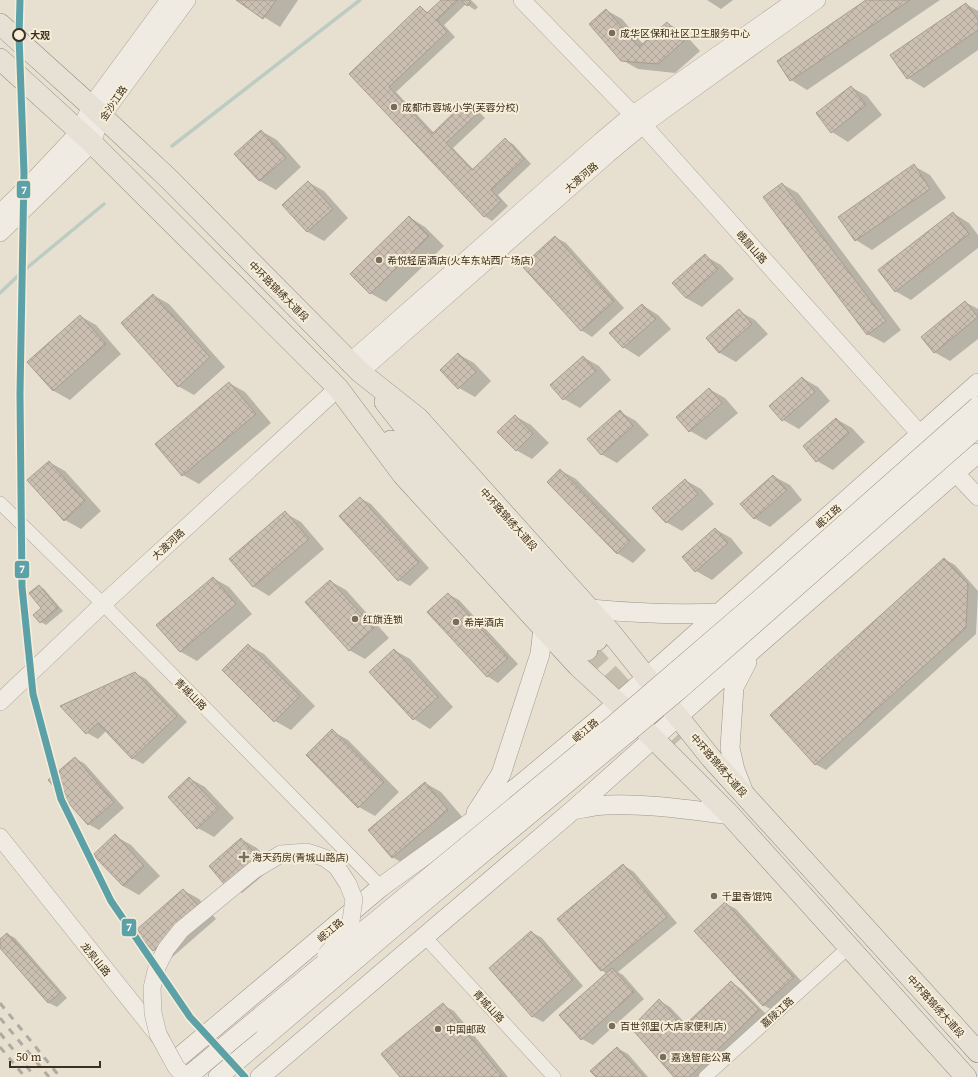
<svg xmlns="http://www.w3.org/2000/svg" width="978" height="1077" font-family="'Source Serif 4','Noto Sans SC',serif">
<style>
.shadow{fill:#0003}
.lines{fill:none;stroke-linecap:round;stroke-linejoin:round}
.stream{stroke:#bcccc2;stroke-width:3.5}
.building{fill:url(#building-cross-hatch);stroke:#a89c90}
.primary-tunnel{stroke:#c5bcae;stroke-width:21;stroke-dasharray:21 10;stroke-linecap:butt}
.minor-casing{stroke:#ada599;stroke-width:14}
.tertiary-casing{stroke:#ada599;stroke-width:18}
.secondary-casing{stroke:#9c958a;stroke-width:20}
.primary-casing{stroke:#928b80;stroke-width:22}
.minor{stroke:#efebe3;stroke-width:13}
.tertiary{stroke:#efebe3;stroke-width:17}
.secondary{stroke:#efebe3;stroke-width:19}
.primary{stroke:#e6e1d4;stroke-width:21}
.rail{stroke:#afaaa2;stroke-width:3;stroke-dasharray:7 7;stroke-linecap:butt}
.tertiary-bridge-casing{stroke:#ada599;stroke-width:18;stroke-linecap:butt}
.secondary-bridge-casing{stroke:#9c958a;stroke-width:20;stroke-linecap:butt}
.tertiary-bridge{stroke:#efebe3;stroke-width:17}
.secondary-bridge{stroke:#efebe3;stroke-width:19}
.metro-1-casing{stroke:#f7eed8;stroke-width:10}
.metro-1{stroke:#5ca0a8;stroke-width:7}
.poi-dot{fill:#786c5e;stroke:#f7eed8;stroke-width:1.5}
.stop-dot{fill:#f7eed8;stroke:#3d2e20;stroke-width:2}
.labels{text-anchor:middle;stroke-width:4;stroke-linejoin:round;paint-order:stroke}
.poi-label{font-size:10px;fill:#3d2e20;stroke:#f7eed8;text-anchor:start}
.stop-label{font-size:10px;font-weight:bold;fill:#3d2e20;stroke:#f7eed8;text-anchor:start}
.street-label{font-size:10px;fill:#3d2e20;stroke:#f7eed8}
.line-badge{stroke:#f7eed8;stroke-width:1.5}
.badge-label{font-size:11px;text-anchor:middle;font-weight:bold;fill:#fff}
</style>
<defs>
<pattern id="building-cross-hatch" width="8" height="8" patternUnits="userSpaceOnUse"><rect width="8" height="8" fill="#cbbfb2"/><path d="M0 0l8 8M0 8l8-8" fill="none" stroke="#afa499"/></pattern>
</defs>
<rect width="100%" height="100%" fill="#e7e0d1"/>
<path class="shadow" d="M 237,0 L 298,0 L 280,27 Z
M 442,0 L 471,0 L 478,7 L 475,10 L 466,4 L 444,25 L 455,37 L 396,92 L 434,133 L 467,102 L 474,107 L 485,118 L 453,148 L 474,170 L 506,140 L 513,144 L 531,164 L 498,195 L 508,206 L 492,221 L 484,216 L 351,74 L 421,8 L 429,13 Z
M 707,0 L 733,0 L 721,9 Z
M 868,0 L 940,0 L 807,90 L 791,80 L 778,61 Z
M 966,4 L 978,11 L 978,50 L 924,88 L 908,78 Z
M 606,10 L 622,19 L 643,44 L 667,23 L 683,32 L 700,51 L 675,73 L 638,69 L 622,60 Z
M 851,87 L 867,96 L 882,115 L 848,142 L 832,132 Z
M 261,131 L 277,140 L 301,167 L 276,190 L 260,181 L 236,154 Z
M 914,166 L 930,175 L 946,198 L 872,250 L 856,240 Z
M 308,182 L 324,191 L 348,218 L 324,241 L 308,232 L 283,205 Z
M 782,184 L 798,193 L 901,330 L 884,343 L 867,334 Z
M 953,213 L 969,223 L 978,235 L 978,248 L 911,300 L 895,291 Z
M 409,217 L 425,227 L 444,246 L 386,302 L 370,293 Z
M 555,237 L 566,243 L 624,308 L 592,337 L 581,330 Z
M 705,256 L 721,265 L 734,279 L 702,307 L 686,298 Z
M 153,295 L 169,304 L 225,367 L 194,395 L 178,386 Z
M 965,302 L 978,309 L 978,339 L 950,361 L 934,352 Z
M 642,305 L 658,315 L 671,329 L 639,357 L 623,347 Z
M 739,311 L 755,320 L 768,334 L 736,362 L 720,353 L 708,338 Z
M 80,316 L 96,325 L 121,354 L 70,400 L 54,391 L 28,363 Z
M 458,354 L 474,363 L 491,381 L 475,397 L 459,388 L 442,370 Z
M 583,357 L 599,366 L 611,380 L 580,408 L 564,399 Z
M 802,378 L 818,387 L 830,401 L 799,429 L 783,420 Z
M 229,383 L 245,392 L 271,423 L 199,484 L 183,475 L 157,444 Z
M 709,389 L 725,398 L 738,413 L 706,440 L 690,431 L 677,417 Z
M 620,412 L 636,421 L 649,435 L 617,463 L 601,454 Z
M 515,416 L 531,425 L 549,443 L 532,459 L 516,450 Z
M 836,419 L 852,428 L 865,442 L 833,470 L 817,461 Z
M 49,462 L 65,471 L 101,511 L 81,529 L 65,520 Z
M 560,470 L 576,479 L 646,550 L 633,563 L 617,553 Z
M 773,476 L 790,485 L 802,500 L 770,527 L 754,518 Z
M 685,480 L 701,489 L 714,504 L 682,531 L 666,522 Z
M 360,498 L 371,504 L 429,568 L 410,586 L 399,580 L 340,516 Z
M 285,513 L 301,522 L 324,549 L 269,596 L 253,586 Z
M 715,529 L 731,538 L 743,553 L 712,580 L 696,571 Z
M 944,559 L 955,565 L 978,591 L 976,634 L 826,770 L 815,764 Z
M 213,578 L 229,587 L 252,614 L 197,661 L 181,652 L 158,625 Z
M 330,581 L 346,590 L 389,638 L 365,659 L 349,650 Z
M 39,586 L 44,589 L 63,611 L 46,625 L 41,622 L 42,608 Z
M 448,594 L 459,600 L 518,664 L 498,683 L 487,676 Z
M 248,645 L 264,654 L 315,706 L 291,730 L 275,721 Z
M 394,650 L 410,659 L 453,707 L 430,729 L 414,719 Z
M 135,673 L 146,679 L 187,722 L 143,764 L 132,758 L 106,731 L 98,739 L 87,733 Z
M 332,731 L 348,740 L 399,792 L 375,816 L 359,807 Z
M 75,758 L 85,764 L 124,808 L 99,830 L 88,824 Z
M 189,778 L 205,787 L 234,818 L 214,837 L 198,828 Z
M 425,783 L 441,792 L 464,819 L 408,866 L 392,857 Z
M 115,836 L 131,845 L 160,876 L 139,895 L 123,886 Z
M 241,839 L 257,848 L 273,867 L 242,893 L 226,884 Z
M 623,865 L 634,872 L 677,923 L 618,972 L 623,975 L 644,999 L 593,1045 L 582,1039 L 561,1015 L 607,974 L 601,970 Z
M 183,890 L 199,899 L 216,919 L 170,959 L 154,950 Z
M 725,903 L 736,909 L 804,984 L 774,1011 L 763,1005 Z
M 531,932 L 542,938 L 583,986 L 543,1022 L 532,1016 Z
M 7,934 L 15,938 L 67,998 L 57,1007 L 49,1003 L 0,947 L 0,940 Z
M 731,982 L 741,989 L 769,1017 L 706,1077 L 676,1077 L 660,1001 L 670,1007 L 687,1025 Z
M 443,1005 L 454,1011 L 508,1077 L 401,1077 Z
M 617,1048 L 628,1054 L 648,1077 L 597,1077 Z"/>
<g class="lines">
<path class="stream" d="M 172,146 L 360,0
M 0,293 L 22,272 L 104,204"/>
</g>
<path class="building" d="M 236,0 L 276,0 L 263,19 Z
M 441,0 L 458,0 L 437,20 L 447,32 L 389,87 L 432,134 L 466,101 L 478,113 L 446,143 L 472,170 L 505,138 L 524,159 L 491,190 L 501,201 L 484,217 L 349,74 L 420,6 L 427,13 Z
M 461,0 L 468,0 L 471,3 L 467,6 Z
M 866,0 L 910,0 L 790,81 L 777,61 Z
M 966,3 L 978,20 L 978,30 L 907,79 L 890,55 Z
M 606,9 L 639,47 L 667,22 L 684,41 L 658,64 L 621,61 L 589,24 Z
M 851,86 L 866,105 L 831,133 L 816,113 Z
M 261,130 L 286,158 L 259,181 L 234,154 Z
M 914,164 L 930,189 L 855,241 L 838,217 Z
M 308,181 L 333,209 L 307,232 L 282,205 Z
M 782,183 L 886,321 L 867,335 L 763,197 Z
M 953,212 L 969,234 L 895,292 L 878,270 Z
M 409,216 L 429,236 L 370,294 L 350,274 Z
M 555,236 L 614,301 L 581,331 L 522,266 Z
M 705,254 L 718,269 L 686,298 L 672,283 Z
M 153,294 L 210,357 L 178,387 L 121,323 Z
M 965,301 L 978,317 L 934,353 L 921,337 Z
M 642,304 L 656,319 L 623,348 L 609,333 Z
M 739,309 L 752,324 L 719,353 L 706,338 Z
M 80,315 L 106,344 L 53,391 L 27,362 Z
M 458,353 L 476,372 L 458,389 L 440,370 Z
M 583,356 L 596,371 L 563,400 L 550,385 Z
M 802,377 L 815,392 L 782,421 L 769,406 Z
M 229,382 L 256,414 L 182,476 L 155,444 Z
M 709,388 L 722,403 L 689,432 L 676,417 Z
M 620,410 L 633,426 L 601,455 L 587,439 Z
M 515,415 L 533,434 L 516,451 L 497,432 Z
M 836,418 L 849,433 L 816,462 L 803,446 Z
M 49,461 L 85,501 L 64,521 L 27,480 Z
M 560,469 L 630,541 L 617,554 L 547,482 Z
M 773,475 L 787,490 L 754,519 L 740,504 Z
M 685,479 L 698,494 L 666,523 L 652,508 Z
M 360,497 L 419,562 L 398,581 L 339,516 Z
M 285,511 L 309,539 L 253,587 L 229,559 Z
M 715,528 L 728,543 L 695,572 L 682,557 Z
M 944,558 L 968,584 L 966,628 L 815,765 L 770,715 Z
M 213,577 L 236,604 L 180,652 L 156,625 Z
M 330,580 L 374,628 L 349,651 L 305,602 Z
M 39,585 L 58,608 L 40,623 L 33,615 L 41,608 L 29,593 Z
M 448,593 L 508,658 L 487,677 L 427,612 Z
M 248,644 L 300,696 L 274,722 L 222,670 Z
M 394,649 L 438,697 L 413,720 L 369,672 Z
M 135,672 L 177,716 L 132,759 L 98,723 L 86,734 L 60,706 Z
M 332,729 L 384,782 L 358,808 L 306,755 Z
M 75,757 L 114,802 L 88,825 L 48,780 Z
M 189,777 L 219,808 L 197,829 L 168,797 Z
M 425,782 L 448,810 L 392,858 L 368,830 Z
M 115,834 L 144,866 L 123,886 L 93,855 Z
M 241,838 L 258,857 L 225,885 L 209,866 Z
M 623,864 L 667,917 L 601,971 L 557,919 Z
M 183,889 L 201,909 L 153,951 L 135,931 Z
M 725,902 L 794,977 L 763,1006 L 694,931 Z
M 531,931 L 573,979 L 532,1017 L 489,968 Z
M 7,933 L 60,993 L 48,1003 L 0,948 L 0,939 Z
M 612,968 L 634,992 L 581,1040 L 559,1015 Z
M 731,981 L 759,1010 L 689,1077 L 674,1077 L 631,1028 L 659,999 L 684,1026 Z
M 443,1003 L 503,1077 L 400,1077 L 381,1054 Z
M 617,1047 L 644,1077 L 596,1077 L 590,1071 Z"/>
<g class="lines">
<path class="primary-tunnel" d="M 587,650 L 674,745"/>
<g class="minor-casing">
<path id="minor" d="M 0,503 L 103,604 L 381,887
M 424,936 L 554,1077
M 705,1077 L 849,947"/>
</g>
<g class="tertiary-casing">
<path id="tertiary" d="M 522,0 L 643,125 L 929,444
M 0,213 L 30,184 L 80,131 L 91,106 L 169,0
M 0,233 L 92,143 L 101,117 L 187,0
M 350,362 L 601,141 L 632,115 L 796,0
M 360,372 L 608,154 L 643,125 L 817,0
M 947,464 L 978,497
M 0,702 L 103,604 L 338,388
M 0,837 L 161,1039"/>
</g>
<g class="secondary-casing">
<path id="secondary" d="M 590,609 C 633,613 677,615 720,613
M 744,793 L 735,770 L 730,748 L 734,687 L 747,662
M 573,810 C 584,808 596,805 607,805 C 645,803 691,810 730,815
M 476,813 L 501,774 L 540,654 L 543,628
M 177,1059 L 381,887 L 470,823 L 521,784 L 618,703 L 978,383
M 218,1077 L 265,1037
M 260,1077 L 573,810 L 757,646 L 978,453"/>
</g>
<g class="primary-casing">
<path id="primary" d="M 0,24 L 91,106 L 169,179 L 360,372 L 418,418 L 612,634 L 711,758 L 978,1052
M 0,59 L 92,143 L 338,388 L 403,475 L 578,666 L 618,703 L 730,815 L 966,1077
M 385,402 L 411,435 L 597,640
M 391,441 L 418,468 L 587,650"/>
</g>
<use href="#minor" class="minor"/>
<use href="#tertiary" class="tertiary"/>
<use href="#secondary" class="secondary"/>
<use href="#primary" class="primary"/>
<path class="rail" d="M 0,1003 L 60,1077
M 0,1018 L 49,1077
M 0,1033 L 35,1077
M 0,1047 L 25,1077"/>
<g class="tertiary-bridge-casing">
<path id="tertiary-bridge" d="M 185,1077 L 176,1067 L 158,1034 L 153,1013 L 152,988 L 157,967 L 166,949 L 181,930 L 254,870 L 281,854 L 307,852 L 325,858 L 337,867 L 348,884 L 354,899 L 351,921 L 343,935 L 326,955"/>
</g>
<g class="secondary-bridge-casing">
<path id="secondary-bridge" d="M 265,1037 L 413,911 L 678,691 L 978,427
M 187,1077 L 611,727 L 761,598 L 978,406"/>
</g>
<use href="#tertiary-bridge" class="tertiary-bridge"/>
<use href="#secondary-bridge" class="secondary-bridge"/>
<g class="metro-1-casing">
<path id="metro-1" d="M 20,0 L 19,36 L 24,173 L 20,394 L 22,587 L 33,694 L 61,799 L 111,901 L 190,1017 L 245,1077"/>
</g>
<use href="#metro-1" class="metro-1"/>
</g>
<g class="poi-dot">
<circle cx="612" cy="33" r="4"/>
<circle cx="394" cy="107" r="4"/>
<circle cx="379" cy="260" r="4"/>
<circle cx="355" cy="619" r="4"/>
<circle cx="456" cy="622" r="4"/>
<path d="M242 851h4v4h4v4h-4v4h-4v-4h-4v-4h4z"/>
<circle cx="714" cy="896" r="4"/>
<circle cx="612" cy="1026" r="4"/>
<circle cx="438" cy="1029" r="4"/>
<circle cx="663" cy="1057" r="4"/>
</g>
<circle class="stop-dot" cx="19" cy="35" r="6"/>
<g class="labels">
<g class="poi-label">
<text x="620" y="37">成华区保和社区卫生服务中心</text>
<text x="402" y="111">成都市蓉城小学(芙蓉分校)</text>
<text x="387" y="264">希悦轻居酒店(火车东站西广场店)</text>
<text x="363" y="623">红旗连锁</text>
<text x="464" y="626">希岸酒店</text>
<text x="252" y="861">海天药房(青城山路店)</text>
<text x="722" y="900">千里香馄饨</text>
<text x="620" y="1030">百世邻里(大店家便利店)</text>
<text x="446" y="1033">中国邮政</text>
<text x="671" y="1061">嘉逸智能公寓</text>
</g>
<g class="stop-label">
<text x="30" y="39">大观</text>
</g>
<g class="street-label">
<text transform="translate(113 103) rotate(-56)" y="4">金沙江路</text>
<text transform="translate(581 177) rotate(-41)" y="4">大渡河路</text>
<text transform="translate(752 247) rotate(48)" y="4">峨眉山路</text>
<text transform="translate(279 291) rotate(45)" y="4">中环路锦绣大道段</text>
<text transform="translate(828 516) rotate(-42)" y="4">岷江路</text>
<text transform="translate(509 519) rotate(48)" y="4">中环路锦绣大道段</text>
<text transform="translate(168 544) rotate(-43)" y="4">大渡河路</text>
<text transform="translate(191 694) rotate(45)" y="4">青城山路</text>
<text transform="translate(585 730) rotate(-40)" y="4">岷江路</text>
<text transform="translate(719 765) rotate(49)" y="4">中环路锦绣大道段</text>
<text transform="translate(330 930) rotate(-40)" y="4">岷江路</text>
<text transform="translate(96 959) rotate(51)" y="4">龙泉山路</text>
<text transform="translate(489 1006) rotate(47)" y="4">青城山路</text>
<text transform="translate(936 1006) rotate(48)" y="4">中环路锦绣大道段</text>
<text transform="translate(777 1012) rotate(-42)" y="4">嘉陵江路</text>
</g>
</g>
<g class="line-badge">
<rect x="16" y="180" width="15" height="19" rx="4" fill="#5ca0a8"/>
<rect x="14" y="560" width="16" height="19" rx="4" fill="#5ca0a8"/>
<rect x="121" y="918" width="16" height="19" rx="4" fill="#5ca0a8"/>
</g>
<g class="badge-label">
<text x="24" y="194">7</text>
<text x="22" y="573">7</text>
<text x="129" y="931">7</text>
</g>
<path d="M10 1061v6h90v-6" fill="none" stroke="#3d2e20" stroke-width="2"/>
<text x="16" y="1061" font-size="12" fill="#3d2e20" stroke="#f7eed8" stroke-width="3" paint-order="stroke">50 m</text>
</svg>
